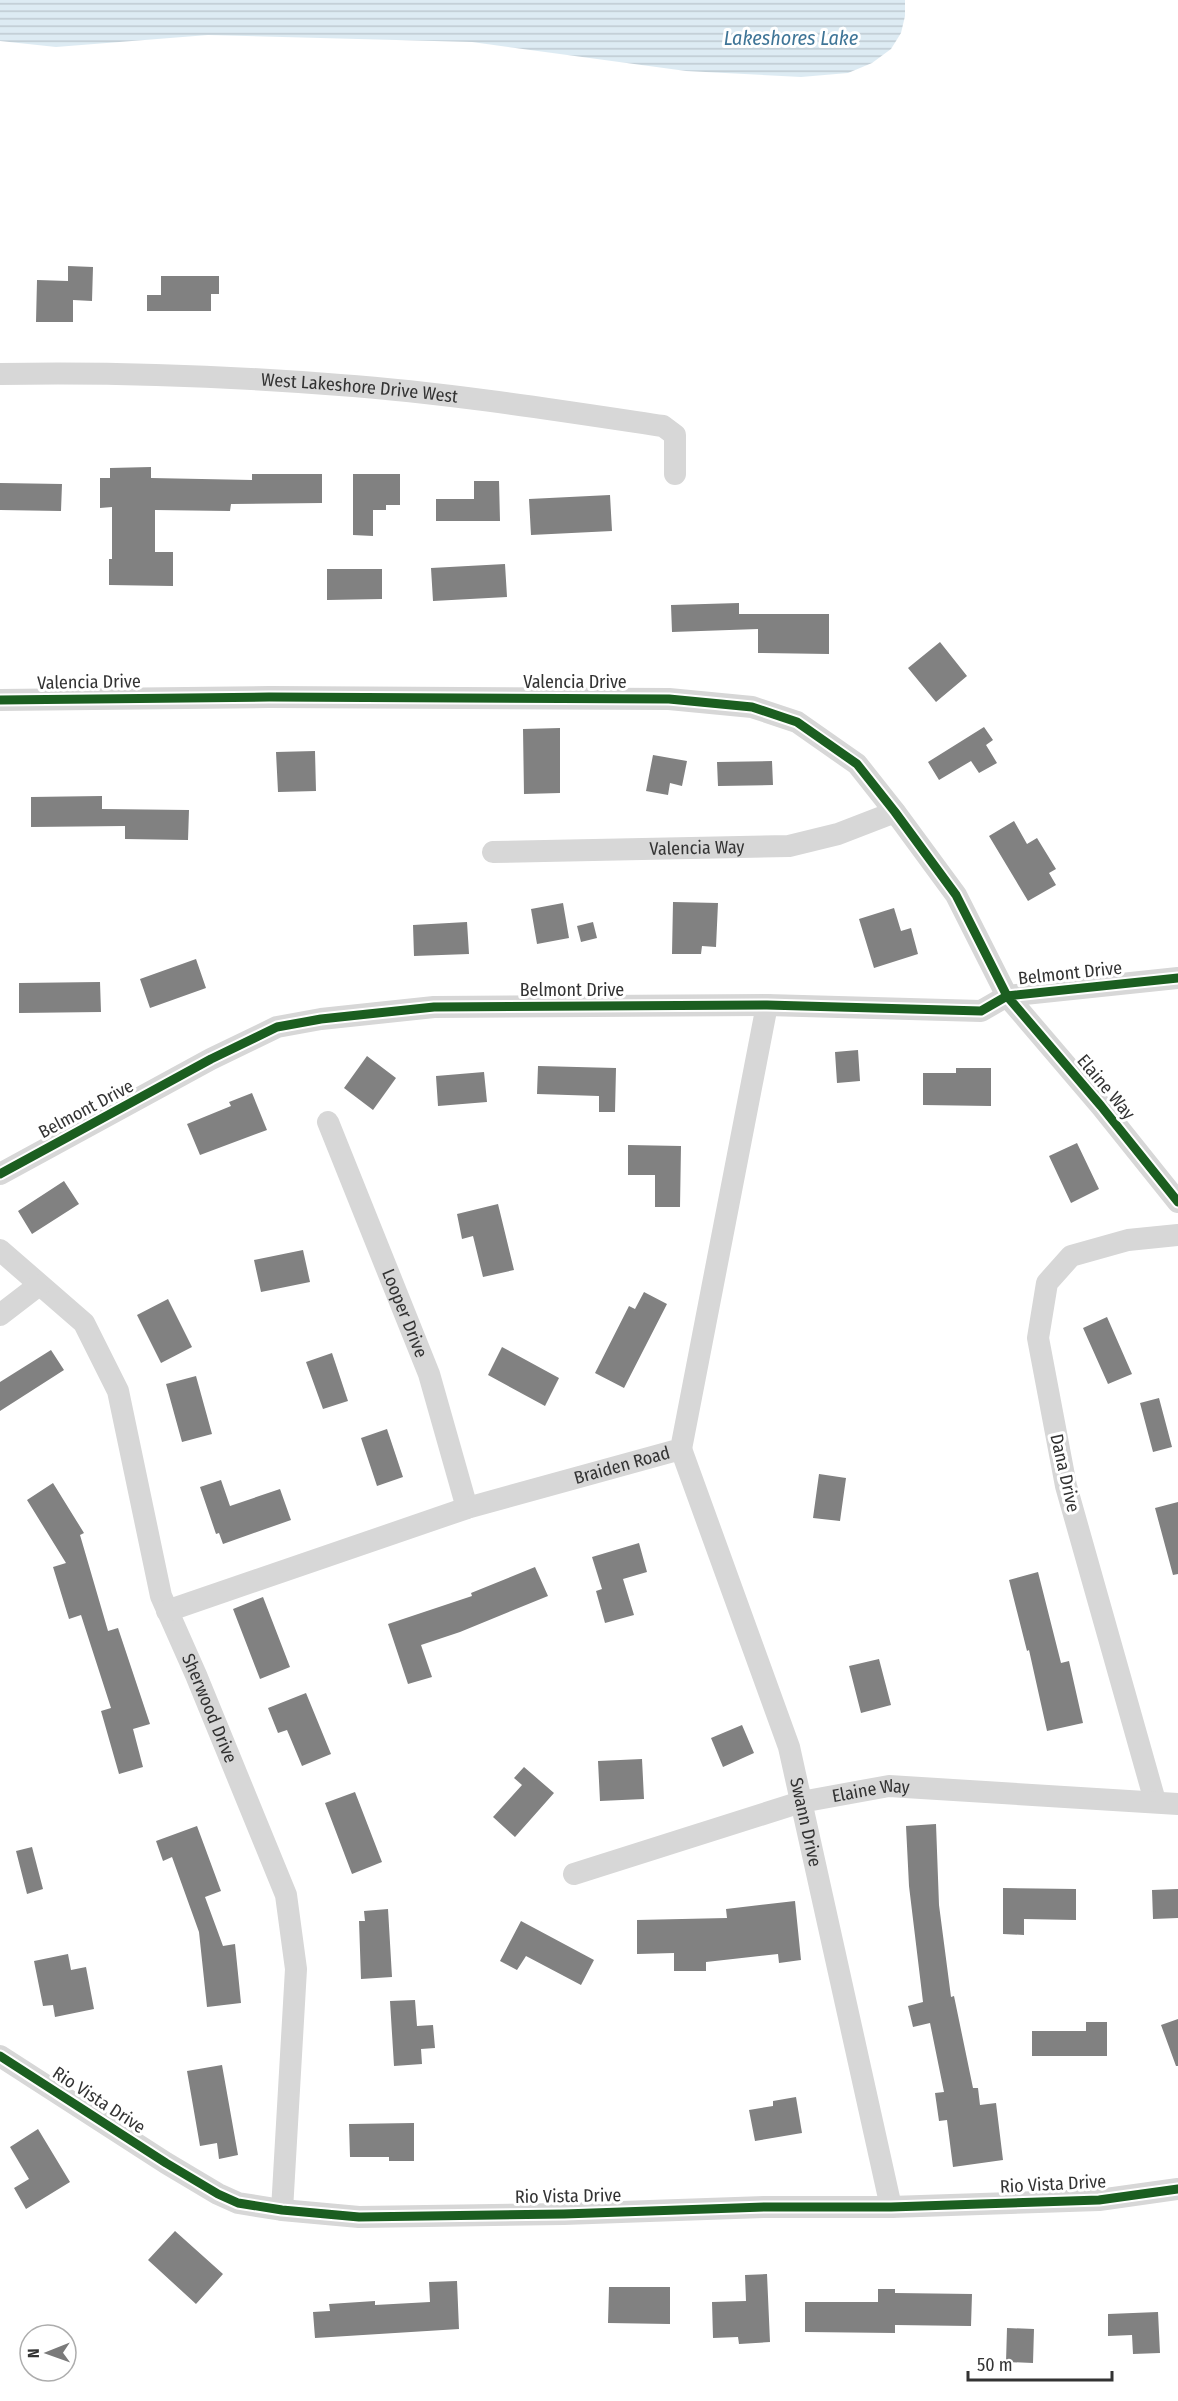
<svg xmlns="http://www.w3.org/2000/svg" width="1178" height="2401" font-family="'Fira Sans Condensed',sans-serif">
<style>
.water{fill:url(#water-rules)}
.building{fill:#818181}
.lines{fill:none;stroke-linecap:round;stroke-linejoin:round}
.minor{stroke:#d7d7d7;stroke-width:22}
.cycleway-casing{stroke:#fff;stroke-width:13}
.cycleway{stroke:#1b5e20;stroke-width:9}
.labels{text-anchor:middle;stroke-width:6;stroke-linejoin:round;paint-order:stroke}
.street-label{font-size:18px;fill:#333;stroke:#fff}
.water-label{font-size:20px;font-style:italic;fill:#3f7597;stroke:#fff}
</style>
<defs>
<pattern id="water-rules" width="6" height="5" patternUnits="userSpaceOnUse" patternTransform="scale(1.5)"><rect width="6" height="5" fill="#ddebf3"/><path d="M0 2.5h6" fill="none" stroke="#becad1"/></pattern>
</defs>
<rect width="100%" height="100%" fill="#fff"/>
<path class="water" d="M 0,0 L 905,0 L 905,16 L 901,33 L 891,49 L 872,63 L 848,73 L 801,77 L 686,71 L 472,42 L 208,35 L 56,47 L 0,41 Z"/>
<path class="building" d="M 68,266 L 93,267 L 92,301 L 73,300 L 73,322 L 36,322 L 37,280 L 68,281 Z
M 161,276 L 219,276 L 219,294 L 211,294 L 211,311 L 147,311 L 147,295 L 161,295 Z
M 151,467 L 151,478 L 252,480 L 252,474 L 322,474 L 322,503 L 231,504 L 230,511 L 155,510 L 155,552 L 173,552 L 173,586 L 109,585 L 109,559 L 112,559 L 112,507 L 100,508 L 100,478 L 110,478 L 110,468 Z
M 353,474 L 400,474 L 400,505 L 386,505 L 386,510 L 373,510 L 373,536 L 353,535 Z
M 474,481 L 499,481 L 500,521 L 436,521 L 436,499 L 474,499 Z
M 0,483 L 62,484 L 61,511 L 0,510 Z
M 610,495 L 612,531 L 531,535 L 529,499 Z
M 505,564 L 507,597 L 433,601 L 431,568 Z
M 327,569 L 382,569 L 382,599 L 327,600 Z
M 739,603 L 739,614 L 829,614 L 829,654 L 758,653 L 758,629 L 672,632 L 671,605 Z
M 940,642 L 967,676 L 936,702 L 908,668 Z
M 984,727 L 993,740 L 986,745 L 997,763 L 979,773 L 971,761 L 939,780 L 928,762 Z
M 560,728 L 560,793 L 524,794 L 523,729 Z
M 315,751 L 316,791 L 278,792 L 276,752 Z
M 653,755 L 687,761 L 682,786 L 670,783 L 668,795 L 646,791 Z
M 772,761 L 773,785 L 718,786 L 717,762 Z
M 102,796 L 102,809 L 189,810 L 188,840 L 125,839 L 125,826 L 31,827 L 31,797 Z
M 1014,821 L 1027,844 L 1037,838 L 1056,869 L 1049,873 L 1056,885 L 1028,901 L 989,836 Z
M 673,902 L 718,903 L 716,947 L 702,946 L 701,954 L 672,954 Z
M 563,903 L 569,938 L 537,944 L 531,909 Z
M 894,908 L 901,931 L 911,928 L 918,954 L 874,968 L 859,919 Z
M 467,922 L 469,954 L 414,956 L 413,925 Z
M 593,922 L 597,938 L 581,942 L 577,926 Z
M 196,959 L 206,988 L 150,1008 L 140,979 Z
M 100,982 L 101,1012 L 19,1013 L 19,983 Z
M 858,1050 L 860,1081 L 837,1083 L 835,1052 Z
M 367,1056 L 396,1078 L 373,1110 L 344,1088 Z
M 538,1066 L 616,1068 L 615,1112 L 599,1112 L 599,1096 L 537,1094 Z
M 956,1068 L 991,1068 L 991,1106 L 923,1105 L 923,1073 L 956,1073 Z
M 484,1072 L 487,1102 L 438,1106 L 436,1076 Z
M 252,1093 L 267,1130 L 200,1155 L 187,1124 L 231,1106 L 229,1102 Z
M 1077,1143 L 1099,1189 L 1071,1203 L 1049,1156 Z
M 628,1145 L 681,1146 L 680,1207 L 655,1207 L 655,1175 L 628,1175 Z
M 64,1181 L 79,1204 L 32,1234 L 18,1211 Z
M 498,1204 L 514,1270 L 483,1277 L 473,1236 L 462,1239 L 457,1214 Z
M 303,1250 L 310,1282 L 261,1292 L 254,1260 Z
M 644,1292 L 667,1304 L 624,1388 L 595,1373 L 629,1306 L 635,1309 Z
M 168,1299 L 192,1347 L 161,1363 L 137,1315 Z
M 1107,1317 L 1132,1374 L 1108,1384 L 1083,1328 Z
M 502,1347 L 559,1378 L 545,1406 L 488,1375 Z
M 51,1350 L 64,1370 L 0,1411 L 0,1382 Z
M 332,1353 L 348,1401 L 323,1409 L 306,1362 Z
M 196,1376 L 212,1434 L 182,1442 L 166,1384 Z
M 1159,1398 L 1172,1447 L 1153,1452 L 1140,1403 Z
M 387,1429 L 403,1477 L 377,1486 L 361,1438 Z
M 819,1474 L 846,1478 L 840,1521 L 813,1518 Z
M 221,1480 L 230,1506 L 280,1489 L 291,1520 L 223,1544 L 219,1533 L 216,1534 L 200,1487 Z
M 53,1483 L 84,1533 L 80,1535 L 108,1631 L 118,1628 L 150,1724 L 133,1729 L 143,1767 L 119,1774 L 101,1711 L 111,1708 L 81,1615 L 69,1619 L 53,1567 L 66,1563 L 27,1500 Z
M 1178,1502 L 1178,1574 L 1173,1575 L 1155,1508 Z
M 639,1543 L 647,1572 L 623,1579 L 634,1615 L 605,1623 L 596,1591 L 602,1589 L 592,1557 Z
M 535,1567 L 548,1596 L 460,1632 L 421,1645 L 432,1677 L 408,1684 L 388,1624 L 472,1596 L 471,1593 Z
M 1038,1572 L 1061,1663 L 1069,1661 L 1083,1723 L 1047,1731 L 1029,1650 L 1027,1651 L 1009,1580 Z
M 263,1597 L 290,1667 L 260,1679 L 233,1609 Z
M 879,1659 L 891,1705 L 861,1713 L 849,1666 Z
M 306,1693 L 331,1754 L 302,1766 L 287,1730 L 278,1733 L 268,1708 Z
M 742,1725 L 754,1753 L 723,1767 L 711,1738 Z
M 642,1759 L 644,1799 L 600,1801 L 598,1761 Z
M 524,1767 L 554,1793 L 515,1837 L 493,1817 L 522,1785 L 514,1778 Z
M 355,1792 L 382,1862 L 352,1874 L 325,1803 Z
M 936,1824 L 939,1905 L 951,1997 L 954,1996 L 973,2088 L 978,2088 L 980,2105 L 996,2103 L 1003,2160 L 953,2167 L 947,2120 L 939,2121 L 935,2093 L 944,2092 L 930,2023 L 913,2027 L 908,2006 L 923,2002 L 909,1886 L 906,1826 Z
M 197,1826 L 221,1891 L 205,1897 L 223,1946 L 235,1944 L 241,2003 L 207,2007 L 199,1932 L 172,1857 L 163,1861 L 156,1841 Z
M 32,1847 L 43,1889 L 27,1894 L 16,1851 Z
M 1003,1888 L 1076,1889 L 1076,1920 L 1024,1919 L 1024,1935 L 1003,1934 Z
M 1178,1889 L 1178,1918 L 1153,1919 L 1152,1890 Z
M 795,1901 L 801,1960 L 779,1963 L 778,1954 L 706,1962 L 706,1971 L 674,1971 L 674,1953 L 637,1954 L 637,1920 L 727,1918 L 726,1909 Z
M 388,1909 L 392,1977 L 361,1979 L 359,1921 L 365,1921 L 364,1911 Z
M 521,1921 L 594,1960 L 581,1985 L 526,1956 L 517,1970 L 500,1961 Z
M 68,1954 L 71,1970 L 86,1967 L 94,2009 L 55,2017 L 53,2005 L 43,2006 L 34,1961 Z
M 415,2000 L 417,2026 L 433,2025 L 435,2048 L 421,2049 L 422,2064 L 394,2066 L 390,2001 Z
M 1178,2019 L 1178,2066 L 1176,2066 L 1161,2025 Z
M 1086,2022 L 1107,2022 L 1107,2056 L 1032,2056 L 1032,2031 L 1086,2031 Z
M 222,2065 L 238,2155 L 219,2159 L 217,2143 L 200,2146 L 187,2071 Z
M 796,2097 L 802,2133 L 755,2141 L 749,2110 L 773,2106 L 773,2101 Z
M 414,2123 L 414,2161 L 389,2161 L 389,2157 L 350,2157 L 349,2124 Z
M 38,2129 L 70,2182 L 26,2209 L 14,2188 L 29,2179 L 10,2147 Z
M 175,2231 L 223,2274 L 196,2304 L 148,2260 Z
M 767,2274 L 770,2342 L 739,2344 L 738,2337 L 713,2338 L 712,2302 L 746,2301 L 745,2275 Z
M 457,2281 L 459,2329 L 315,2338 L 313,2312 L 330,2311 L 329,2304 L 375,2301 L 375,2305 L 430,2302 L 429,2282 Z
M 609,2287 L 670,2287 L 670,2324 L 608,2323 Z
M 878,2289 L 895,2289 L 895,2293 L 972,2294 L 971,2326 L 895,2325 L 895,2333 L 805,2332 L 805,2302 L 878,2302 Z
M 1158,2312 L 1160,2353 L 1133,2354 L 1132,2335 L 1108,2336 L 1108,2314 Z
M 1007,2328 L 1034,2329 L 1033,2363 L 1006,2362 Z"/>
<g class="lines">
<g class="minor">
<path id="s1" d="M 0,374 C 113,372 227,376 340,385 C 448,393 556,410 663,426 L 675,435 L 675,474"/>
<path d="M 0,700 L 269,697 L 669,699 L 752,707 L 797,722 L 857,764 L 895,812 L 956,895 L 1007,996 L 1101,1106 L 1178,1202"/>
<path id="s2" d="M 493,852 L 789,846 L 838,834 L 895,812"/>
<path id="s3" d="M 328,1122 L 429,1374 L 467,1508"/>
<path d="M 0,1174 L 211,1059 L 277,1027 L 321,1019 L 434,1007 L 767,1005 L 981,1011 L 1007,996 L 1178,978"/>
<path id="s4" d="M 0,1250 L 84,1323 L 118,1391 L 161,1596 L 196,1675 L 286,1895 L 296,1969 L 282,2210"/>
<path d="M 0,1315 L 39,1285"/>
<path id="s5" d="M 681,1449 L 789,1747 L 891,2207"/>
<path id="s6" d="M 167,1611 L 467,1508 L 681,1449 L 767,1005"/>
<path d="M 1155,1801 L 1066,1486 L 1038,1338 L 1047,1283 L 1071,1256 L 1128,1240 L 1178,1235"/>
<path id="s7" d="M 574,1874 L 801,1802 L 889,1786 L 1178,1804"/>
<path d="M 0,2056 L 166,2163 L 218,2194 L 238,2203 L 282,2210 L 359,2217 L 564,2214 L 764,2207 L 891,2207 L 1099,2200 L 1178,2189"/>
</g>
<g class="cycleway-casing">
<path id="cycleway" d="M 0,700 L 269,697 L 669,699 L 752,707 L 797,722 L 857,764 L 895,812 L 956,895 L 1007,996 L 1101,1106 L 1178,1202
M 0,1174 L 211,1059 L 277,1027 L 321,1019 L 434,1007 L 767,1005 L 981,1011 L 1007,996 L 1178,978
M 0,2056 L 166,2163 L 218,2194 L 238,2203 L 282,2210 L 359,2217 L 564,2214 L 764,2207 L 891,2207 L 1099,2200 L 1178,2189"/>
</g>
<use href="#cycleway" class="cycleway"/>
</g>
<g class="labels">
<g class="street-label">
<text dy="6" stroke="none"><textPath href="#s1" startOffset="360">West Lakeshore Drive West</textPath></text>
<text transform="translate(89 682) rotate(-1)" y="6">Valencia Drive</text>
<text x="575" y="688">Valencia Drive</text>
<text dy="6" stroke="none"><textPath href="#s2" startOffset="204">Valencia Way</textPath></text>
<text transform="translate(1070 973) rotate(-6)" y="6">Belmont Drive</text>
<text x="572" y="996">Belmont Drive</text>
<text transform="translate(1106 1087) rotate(50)" y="6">Elaine Way</text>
<text transform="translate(86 1109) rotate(-28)" y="6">Belmont Drive</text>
<text dy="6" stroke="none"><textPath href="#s3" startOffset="206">Looper Drive</textPath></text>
<text dy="6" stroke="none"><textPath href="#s6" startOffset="478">Braiden Road</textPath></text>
<text transform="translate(1065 1473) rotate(77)" y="6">Dana Drive</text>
<text dy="6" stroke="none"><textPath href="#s4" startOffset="519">Sherwood Drive</textPath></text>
<text dy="6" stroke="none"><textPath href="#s7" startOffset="309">Elaine Way</textPath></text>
<text dy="6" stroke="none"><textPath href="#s5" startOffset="394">Swann Drive</textPath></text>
<text transform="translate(99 2100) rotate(33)" y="6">Rio Vista Drive</text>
<text transform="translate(1053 2184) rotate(-3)" y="6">Rio Vista Drive</text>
<text transform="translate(568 2196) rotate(-1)" y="6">Rio Vista Drive</text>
</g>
<g class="water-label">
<text x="791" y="45">Lakeshores Lake</text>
</g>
</g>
<g transform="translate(48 2353) rotate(269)"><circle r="28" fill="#ffffff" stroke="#adadad" stroke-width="1.5"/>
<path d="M0-4.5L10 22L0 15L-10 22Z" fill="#7a7a7a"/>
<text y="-9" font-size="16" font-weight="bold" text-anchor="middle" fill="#333333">N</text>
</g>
<path d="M968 2371v9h144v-9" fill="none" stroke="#333333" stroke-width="3"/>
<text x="977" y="2371" font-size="18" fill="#333333" stroke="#ffffff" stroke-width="4.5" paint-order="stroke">50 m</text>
</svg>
